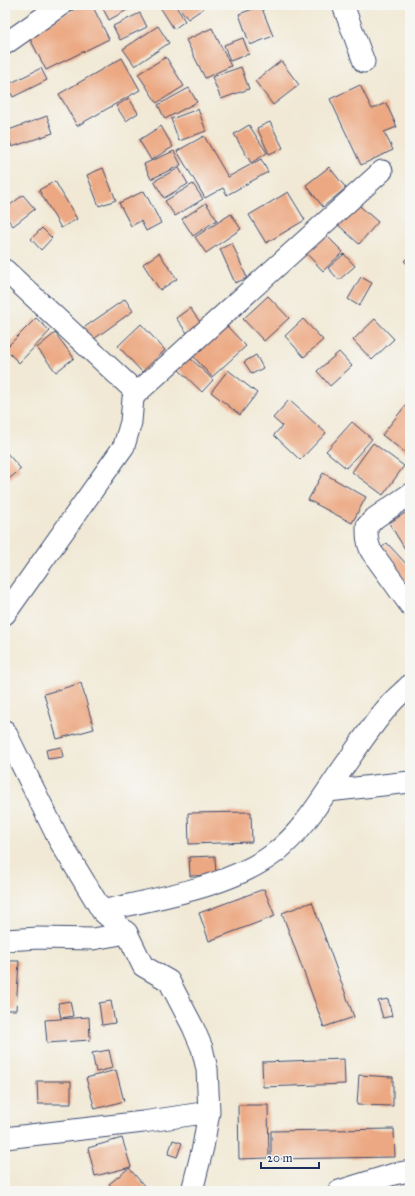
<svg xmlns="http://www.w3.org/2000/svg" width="415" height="1196" font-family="'IM FELL Great Primer',serif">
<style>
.building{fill:#eca882}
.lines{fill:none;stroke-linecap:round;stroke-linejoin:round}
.minor-casing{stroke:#3b4b70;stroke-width:23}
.minor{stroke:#fff;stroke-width:21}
</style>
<rect width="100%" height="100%" fill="#f6f6f2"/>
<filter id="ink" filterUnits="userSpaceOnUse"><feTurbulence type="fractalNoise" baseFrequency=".025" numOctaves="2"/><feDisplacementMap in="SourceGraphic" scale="8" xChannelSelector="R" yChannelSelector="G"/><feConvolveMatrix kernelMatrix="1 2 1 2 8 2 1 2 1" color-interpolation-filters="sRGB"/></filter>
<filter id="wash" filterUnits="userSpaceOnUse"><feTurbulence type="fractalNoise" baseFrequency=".012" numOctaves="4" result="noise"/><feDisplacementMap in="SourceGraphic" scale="16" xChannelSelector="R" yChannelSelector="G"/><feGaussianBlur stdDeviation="0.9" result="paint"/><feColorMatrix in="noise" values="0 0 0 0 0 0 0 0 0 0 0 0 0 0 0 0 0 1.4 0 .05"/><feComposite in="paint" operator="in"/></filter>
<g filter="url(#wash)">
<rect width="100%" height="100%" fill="#f1e9d5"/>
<g id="blocks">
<path class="building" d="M 83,5 L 92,5 L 109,39 L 46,70 L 27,33 Z
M 101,5 L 136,5 L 109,20 Z
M 163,5 L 175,5 L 185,21 L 174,29 L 160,7 Z
M 177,5 L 202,5 L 204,8 L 188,19 Z
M 261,6 L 273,36 L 250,45 L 239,14 Z
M 140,13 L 147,27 L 120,40 L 113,26 Z
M 158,26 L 169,43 L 135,66 L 123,49 Z
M 212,28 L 231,66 L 205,78 L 186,40 Z
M 243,38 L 249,54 L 230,61 L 224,45 Z
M 166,57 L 184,86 L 157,103 L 138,74 Z
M 122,58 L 140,90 L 77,126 L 59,94 Z
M 281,61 L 299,85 L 273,105 L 255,81 Z
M 241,67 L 249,89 L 221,99 L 212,77 Z
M 41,68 L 47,80 L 13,97 L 7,85 Z
M 360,85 L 372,109 L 386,103 L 397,127 L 384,132 L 393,150 L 361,165 L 330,99 Z
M 189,88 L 197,102 L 165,119 L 158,105 Z
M 129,98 L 138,113 L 126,121 L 116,106 Z
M 198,109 L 206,131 L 179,141 L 171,119 Z
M 47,116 L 53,133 L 12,147 L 6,131 Z
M 270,122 L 283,148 L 269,154 L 257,128 Z
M 249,125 L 267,153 L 251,163 L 234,134 Z
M 161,126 L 173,147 L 151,160 L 139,140 Z
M 204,136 L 228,177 L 261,159 L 268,172 L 227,195 L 223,188 L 205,198 L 177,151 Z
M 174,151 L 181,165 L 151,179 L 144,164 Z
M 329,167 L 346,188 L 323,207 L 306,185 Z
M 103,168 L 116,200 L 99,206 L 87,175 Z
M 179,168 L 188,184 L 164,198 L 154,181 Z
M 55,181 L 77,219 L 61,228 L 39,190 Z
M 193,184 L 203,199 L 175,216 L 165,201 Z
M 144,191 L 161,223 L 146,231 L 141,221 L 131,226 L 119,203 Z
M 288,192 L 305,220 L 266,243 L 249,215 Z
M 23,195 L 35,209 L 13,226 L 5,216 L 5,209 Z
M 353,200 L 378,222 L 359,244 L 334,221 Z
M 206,203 L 217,220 L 193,236 L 182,219 Z
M 231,214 L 241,229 L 206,253 L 195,237 Z
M 42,228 L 52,238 L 41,250 L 31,239 Z
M 324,233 L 343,252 L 323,271 L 304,251 Z
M 232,243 L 247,278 L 235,283 L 220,249 Z
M 159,253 L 177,279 L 160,290 L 143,264 Z
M 344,254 L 355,266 L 339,280 L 328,268 Z
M 410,256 L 410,267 L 404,261 Z
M 361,277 L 372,283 L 359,306 L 348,299 Z
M 268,296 L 289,318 L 264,341 L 243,319 Z
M 125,299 L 133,311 L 91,341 L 82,329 Z
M 190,308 L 205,329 L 191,338 L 176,318 Z
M 36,318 L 50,331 L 19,363 L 5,349 Z
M 303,319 L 323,340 L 304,357 L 285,336 Z
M 375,319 L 394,339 L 372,360 L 353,340 Z
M 224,323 L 246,346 L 212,377 L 191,354 Z
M 141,324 L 165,350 L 142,372 L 118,346 Z
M 55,333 L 74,358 L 56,372 L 37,348 Z
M 339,352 L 352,366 L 330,386 L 317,371 Z
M 256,355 L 263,368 L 252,374 L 244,362 Z
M 188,356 L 213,380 L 202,392 L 177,368 Z
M 228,370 L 257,393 L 240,415 L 211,392 Z
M 289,400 L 326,433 L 300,460 L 274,435 L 282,426 L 273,418 Z
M 405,406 L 410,410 L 410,456 L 382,435 Z
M 352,422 L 372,439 L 346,468 L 326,451 Z
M 373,443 L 404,466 L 383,495 L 352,472 Z
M 5,451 L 21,469 L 5,482 Z
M 323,473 L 366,497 L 352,523 L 308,500 Z
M 410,510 L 410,557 L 389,523 Z
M 387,543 L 410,568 L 410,577 L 404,582 L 377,552 Z
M 81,683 L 94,729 L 57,739 L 44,694 Z
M 61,747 L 63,757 L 48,759 L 46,750 Z
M 251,812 L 252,842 L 189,844 L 188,813 Z
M 215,856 L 216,875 L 190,876 L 189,857 Z
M 264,889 L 275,916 L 209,941 L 199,913 Z
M 312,902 L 354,1017 L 324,1027 L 282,913 Z
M 5,961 L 19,961 L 16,1010 L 5,1010 Z
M 388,999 L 392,1016 L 383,1018 L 378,1001 Z
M 70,1001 L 73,1016 L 61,1018 L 58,1003 Z
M 111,1001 L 115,1023 L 102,1025 L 99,1003 Z
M 89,1017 L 90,1040 L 47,1043 L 45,1020 Z
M 109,1050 L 113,1068 L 96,1072 L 92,1053 Z
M 344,1059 L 345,1084 L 263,1087 L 262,1062 Z
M 116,1070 L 124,1101 L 95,1109 L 86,1078 Z
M 359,1075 L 393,1077 L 393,1106 L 357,1105 Z
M 37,1081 L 71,1081 L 71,1104 L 38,1104 Z
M 5,1096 L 7,1096 L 8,1120 L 5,1120 Z
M 238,1105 L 268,1105 L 269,1158 L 239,1159 Z
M 394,1129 L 395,1157 L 271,1159 L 271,1131 Z
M 122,1138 L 131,1167 L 95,1176 L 88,1148 Z
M 173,1140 L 182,1143 L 177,1157 L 168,1154 Z
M 129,1168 L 146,1188 L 143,1191 L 115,1191 L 109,1184 Z"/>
</g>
</g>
<g filter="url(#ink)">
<use href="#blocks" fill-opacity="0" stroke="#3b4b70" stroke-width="1"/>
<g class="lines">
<g class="minor-casing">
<path id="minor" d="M 343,5 L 364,62
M 5,44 L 61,5
M 5,270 L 137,393 L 133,398 L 131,422 L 124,446 L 5,614
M 137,393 L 382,171
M 410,494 L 375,518 L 367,526 C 367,536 367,542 371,551 L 410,605
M 5,731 L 59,840 L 102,911 L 127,933 L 143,966 L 169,981 L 193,1027 L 202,1048 L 207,1069 L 209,1112 L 203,1147 L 192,1191
M 328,791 L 410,782
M 102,911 C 157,898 231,887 276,852 C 303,830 319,803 338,775 C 356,750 373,722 394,700 C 399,695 405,690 410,685
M 5,940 L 39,938 L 93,939 L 127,933
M 5,1138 L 143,1122 L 209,1112
M 339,1191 L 394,1174 L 410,1171"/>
</g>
<use href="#minor" class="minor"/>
</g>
</g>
<rect width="415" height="1196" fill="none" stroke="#f6f6f2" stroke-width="20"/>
<path d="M261 1162v6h58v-6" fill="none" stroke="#1b2f5e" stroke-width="2"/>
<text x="267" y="1162" font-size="12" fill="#1b2f5e" stroke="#f6f6f2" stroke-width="3" paint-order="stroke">20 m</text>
</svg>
